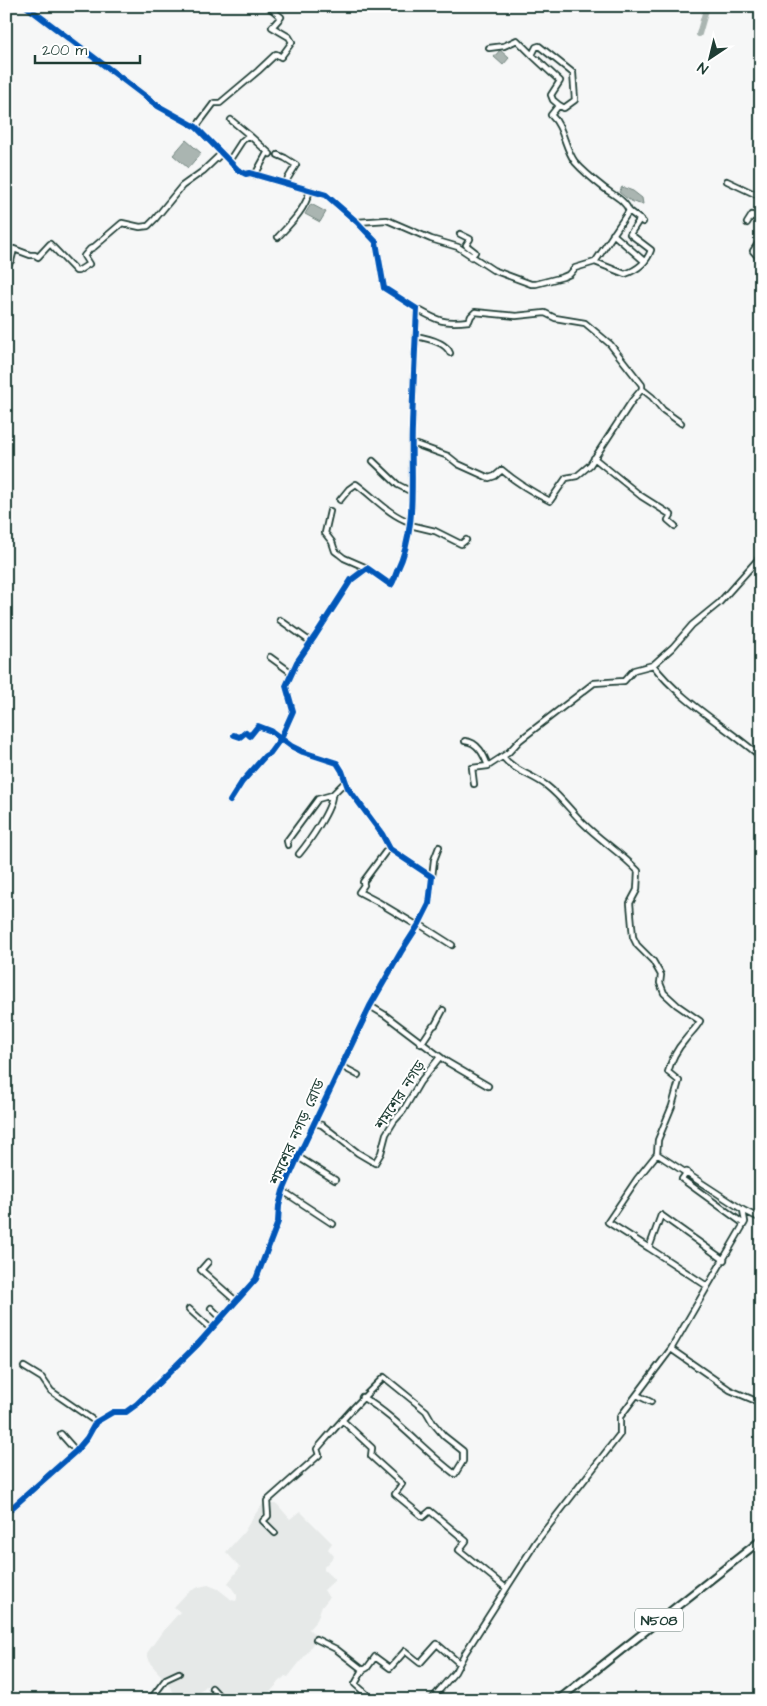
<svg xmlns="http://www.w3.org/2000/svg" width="767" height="1706" font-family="'Architects Daughter','Noto Sans Bengali',sans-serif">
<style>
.built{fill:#e6e9e8}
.water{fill:#aab5b1;stroke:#72857f}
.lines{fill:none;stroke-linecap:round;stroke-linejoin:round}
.river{stroke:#aab5b1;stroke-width:6}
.minor-casing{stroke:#1f3d34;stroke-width:8}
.highway-casing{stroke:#1f3d34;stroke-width:10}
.minor{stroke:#fff;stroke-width:4.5}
.highway{stroke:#fff;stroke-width:6}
.cycleway-casing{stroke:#fff;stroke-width:9}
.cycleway{stroke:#0057b8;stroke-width:6}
.labels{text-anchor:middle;stroke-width:4;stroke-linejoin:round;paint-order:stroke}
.shield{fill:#fff;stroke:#627771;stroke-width:1}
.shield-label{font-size:14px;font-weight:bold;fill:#1f3d34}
.street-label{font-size:15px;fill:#1f3d34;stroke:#fff}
</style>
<rect width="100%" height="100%" fill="#f6f7f7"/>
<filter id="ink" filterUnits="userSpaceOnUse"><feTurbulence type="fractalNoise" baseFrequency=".02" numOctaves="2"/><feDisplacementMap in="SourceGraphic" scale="10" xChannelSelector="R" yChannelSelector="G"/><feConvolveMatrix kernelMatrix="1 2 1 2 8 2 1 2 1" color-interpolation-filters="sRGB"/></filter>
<g filter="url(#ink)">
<path class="built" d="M 263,1504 L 277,1504 L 290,1519 L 300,1511 L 332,1543 L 328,1549 L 334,1556 L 324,1567 L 324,1570 L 335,1580 L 324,1590 L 329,1598 L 321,1608 L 317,1620 L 309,1629 L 317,1637 L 307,1653 L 288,1677 L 285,1676 L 280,1681 L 263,1700 L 225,1700 L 212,1685 L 206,1686 L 200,1692 L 197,1692 L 187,1700 L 179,1700 L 165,1680 L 150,1663 L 147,1653 L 162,1632 L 180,1612 L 174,1607 L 188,1592 L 199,1587 L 208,1585 L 218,1589 L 232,1600 L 236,1601 L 237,1598 L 237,1595 L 228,1583 L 240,1567 L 226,1552 L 244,1532 L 253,1517 Z"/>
<path class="water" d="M 500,50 L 509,58 L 503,65 L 494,57 Z
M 186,140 L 201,153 L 188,168 L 173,155 Z
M 622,187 L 633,191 L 642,198 L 643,204 C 633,204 626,198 619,192 Z
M 311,204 L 326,212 L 320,222 L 305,214 Z"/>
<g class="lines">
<path class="river" d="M 699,34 L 707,6"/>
<g class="minor-casing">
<path id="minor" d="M 26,6 L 158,106 L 196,127 L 238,170 L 246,174 L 250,173 L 326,195 L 357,222 L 376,242 L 384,288 L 417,309 C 415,349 413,388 412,428 C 410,474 418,529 397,571 C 395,576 394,581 391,585 L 367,568 L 351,580 L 315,636 L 297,662 L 286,686 L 293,711 L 281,738 L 270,753 L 265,756 L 242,782 L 230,801
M 489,48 L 504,46 L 517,40 L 532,55 L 536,47 L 539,46 L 573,73 L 575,100 L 564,108 L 559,105 L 551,115 C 564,127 564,147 575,162 C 583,171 595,181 604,188 C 613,195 625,200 629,211
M 532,55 L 560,81 L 551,95 L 553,100 L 559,105
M 231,120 L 249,135
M 196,127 L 214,103 L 220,103 L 258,71 L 276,54 L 281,57 L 292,42 L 289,37 L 272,27 L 281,17 L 268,6
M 278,155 L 285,158 L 296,165 L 285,183
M 229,161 L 242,141 L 249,135 L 270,154
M 255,175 L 267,153
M 727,181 L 761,197
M 357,222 L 387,220 L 431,239 L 458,247 L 493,270 L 531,284 L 536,284 L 563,277 L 570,274 L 575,268 L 595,262 L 625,274 C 637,270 647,262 651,250 L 630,234 L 640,219
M 747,223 L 752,215 L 761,222
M 460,234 L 470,239 L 466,245 L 475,252 L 471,257
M 613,234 L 644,261
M 278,237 C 291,223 305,210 310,190
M 761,239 L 753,251 L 761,260
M 595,262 L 629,211 L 643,222
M 6,266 L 11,261 L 14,249 L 30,255 L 35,255 L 38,257 L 50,244 L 76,271 L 78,271 L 89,264 L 84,256 L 90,249 L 94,247 L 122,223 L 140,227 L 148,226 L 155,219 L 182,186 L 203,171 L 222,153
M 415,336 C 427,338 446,342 450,353
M 642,389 L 652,397 L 663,410 L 681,423
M 412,443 L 448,456 L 458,464 L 489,478 L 495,476 L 502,470 C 517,483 532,492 550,501 L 566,478 L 577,476 L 590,465 L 632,401 L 642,389 L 642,385 L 610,344 L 585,323 L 555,318 L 545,313 L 516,316 L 475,312 L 471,316 L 469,321 C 443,324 438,321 417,309
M 594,458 L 641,496 L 671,515 L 668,520 L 675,526
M 373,461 L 398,485 L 412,492
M 340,500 L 349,489 L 356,484 C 374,497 389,515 410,522
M 330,511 L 325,533 L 332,542 L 335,551 L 339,554 L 344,558 L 367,568
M 410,525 L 435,531 L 461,544 L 466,540
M 280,620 L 311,642
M 270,657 L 292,673
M 653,665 C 680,701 727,727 761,757
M 465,741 C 478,742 484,755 488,766 L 508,753 L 520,740 L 594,683 L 624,681 L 634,670 L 653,665 L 673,647 L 692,625 L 719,603 L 761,556
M 503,757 C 514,771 533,775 547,786 C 561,797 571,811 583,823 C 600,840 621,853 638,871 L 637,890 L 630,903 L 633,937 L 637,945 L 653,961 L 661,975 L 660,983 L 664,993 L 677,1005 L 700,1021 C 696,1029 690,1033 685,1040 C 677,1049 671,1061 668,1072 L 679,1081 L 672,1106 L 658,1140 L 657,1154 L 743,1210 L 745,1222 L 671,1349 L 730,1390 L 761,1403
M 474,784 L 472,768 L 488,766
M 288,845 L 287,841 L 318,799 L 332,795 L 346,781
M 389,847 L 363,882 L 364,885 L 359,892 L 378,902 L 418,926
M 299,854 C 309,842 332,809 332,795
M 432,877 L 434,860 L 439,847
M 419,924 L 452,945
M 370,1006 L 385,1015 L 447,1062 L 488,1086
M 421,1044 L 433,1026 L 435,1025 L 443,1010
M 341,1066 L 358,1075
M 315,1123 L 322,1125 L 358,1153 L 375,1163 L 381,1153 L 386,1134 L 394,1121 L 403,1111 L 420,1082 L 440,1057
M 298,1157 L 335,1180
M 687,1172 L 682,1179 L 744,1224
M 283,1191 L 333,1224
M 743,1210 L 761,1219
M 649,1248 L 608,1222 L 637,1179 L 657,1154
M 208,1262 L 201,1270 L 236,1301
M 707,1286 L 649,1248 L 661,1215 L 724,1260
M 211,1308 L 221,1318
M 189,1309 L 211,1329
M 24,1367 L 42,1378 L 51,1391 L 96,1422
M 637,1395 L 651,1402
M 342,1420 L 372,1448 L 371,1456 L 402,1484 L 395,1494 L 423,1517 L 430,1511 L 466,1541 L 459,1550 L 506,1588
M 61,1434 L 76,1451
M 6,1513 L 76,1451 L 87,1438 L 96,1422 L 113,1412 L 126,1412 L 137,1404 L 198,1344 L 256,1279 L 278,1222 L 279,1206 L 283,1191 L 298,1157 L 370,1006 L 401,952 L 419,924 L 429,904 L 432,877 L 390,849 L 382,834 L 348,788 L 342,771 L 337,763 L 303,752 L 291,746 L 271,731 L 258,726 L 250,736 L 246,732 L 240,737 L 234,735
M 275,1533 L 263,1521 L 268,1516 L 267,1501 L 319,1455 L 317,1449 C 339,1423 360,1400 384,1377 L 426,1411 L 433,1423 L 444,1436 L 463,1451 L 463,1461 L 455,1474 C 423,1450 397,1418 362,1397
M 316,1639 L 336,1649 L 363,1670 L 355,1684 L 373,1700
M 363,1670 L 367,1668 L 375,1657 L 390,1668 L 405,1651 L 420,1663 L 437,1644 L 459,1663
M 212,1688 L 223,1700
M 150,1700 L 166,1679 L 179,1673
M 431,1700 L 455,1672 L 465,1653 L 536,1542 L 620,1434 L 620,1417 L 671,1349"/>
</g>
<g class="highway-casing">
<path id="highway" d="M 558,1700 L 761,1540"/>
</g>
<use href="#minor" class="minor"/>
<use href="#highway" class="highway"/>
<g class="cycleway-casing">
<path id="cycleway" d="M 26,6 L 158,106 L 196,127 L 238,170 L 246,174 L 250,173 L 326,195 L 357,222 L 376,242 L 384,288 L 417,309 C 415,349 413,388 412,428 C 410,474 418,529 397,571 C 395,576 394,581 391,585 L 367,568 L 351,580 L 315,636 L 297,662 L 286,686 L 293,711 L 281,738 L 270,753 L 265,756 L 242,782 L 230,801
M 6,1513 L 76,1451 L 87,1438 L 96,1422 L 113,1412 L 126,1412 L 137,1404 L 198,1344 L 256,1279 L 278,1222 L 279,1206 L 283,1191 L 298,1157 L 370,1006 L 401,952 L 419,924 L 429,904 L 432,877 L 390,849 L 382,834 L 348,788 L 342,771 L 337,763 L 303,752 L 291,746 L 271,731 L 258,726 L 250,736 L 246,732 L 240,737 L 234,735"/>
</g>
<use href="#cycleway" class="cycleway"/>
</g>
</g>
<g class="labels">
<rect class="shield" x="635" y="1608.5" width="48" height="23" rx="4"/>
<g class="shield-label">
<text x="659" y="1625">N508</text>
</g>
<g class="street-label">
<text transform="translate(400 1095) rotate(-57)" y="5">শমশের নগড়</text>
<text transform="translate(297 1132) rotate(-66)" y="5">শমশের নগড় রোড</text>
</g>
</g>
<rect width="767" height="1706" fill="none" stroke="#fff" stroke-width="25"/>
<rect x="12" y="12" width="742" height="1681" fill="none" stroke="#1f3d34" stroke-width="2" filter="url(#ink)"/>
<g transform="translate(710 58) rotate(215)" stroke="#ffffff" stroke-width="4" paint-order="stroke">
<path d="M0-4L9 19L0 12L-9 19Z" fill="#1f3d34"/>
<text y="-8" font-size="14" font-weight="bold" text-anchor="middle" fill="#1f3d34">N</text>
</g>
<path d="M35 55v8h105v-8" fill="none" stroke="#1f3d34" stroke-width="2.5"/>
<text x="42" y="55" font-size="15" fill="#1f3d34" stroke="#ffffff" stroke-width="4" paint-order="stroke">200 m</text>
</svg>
